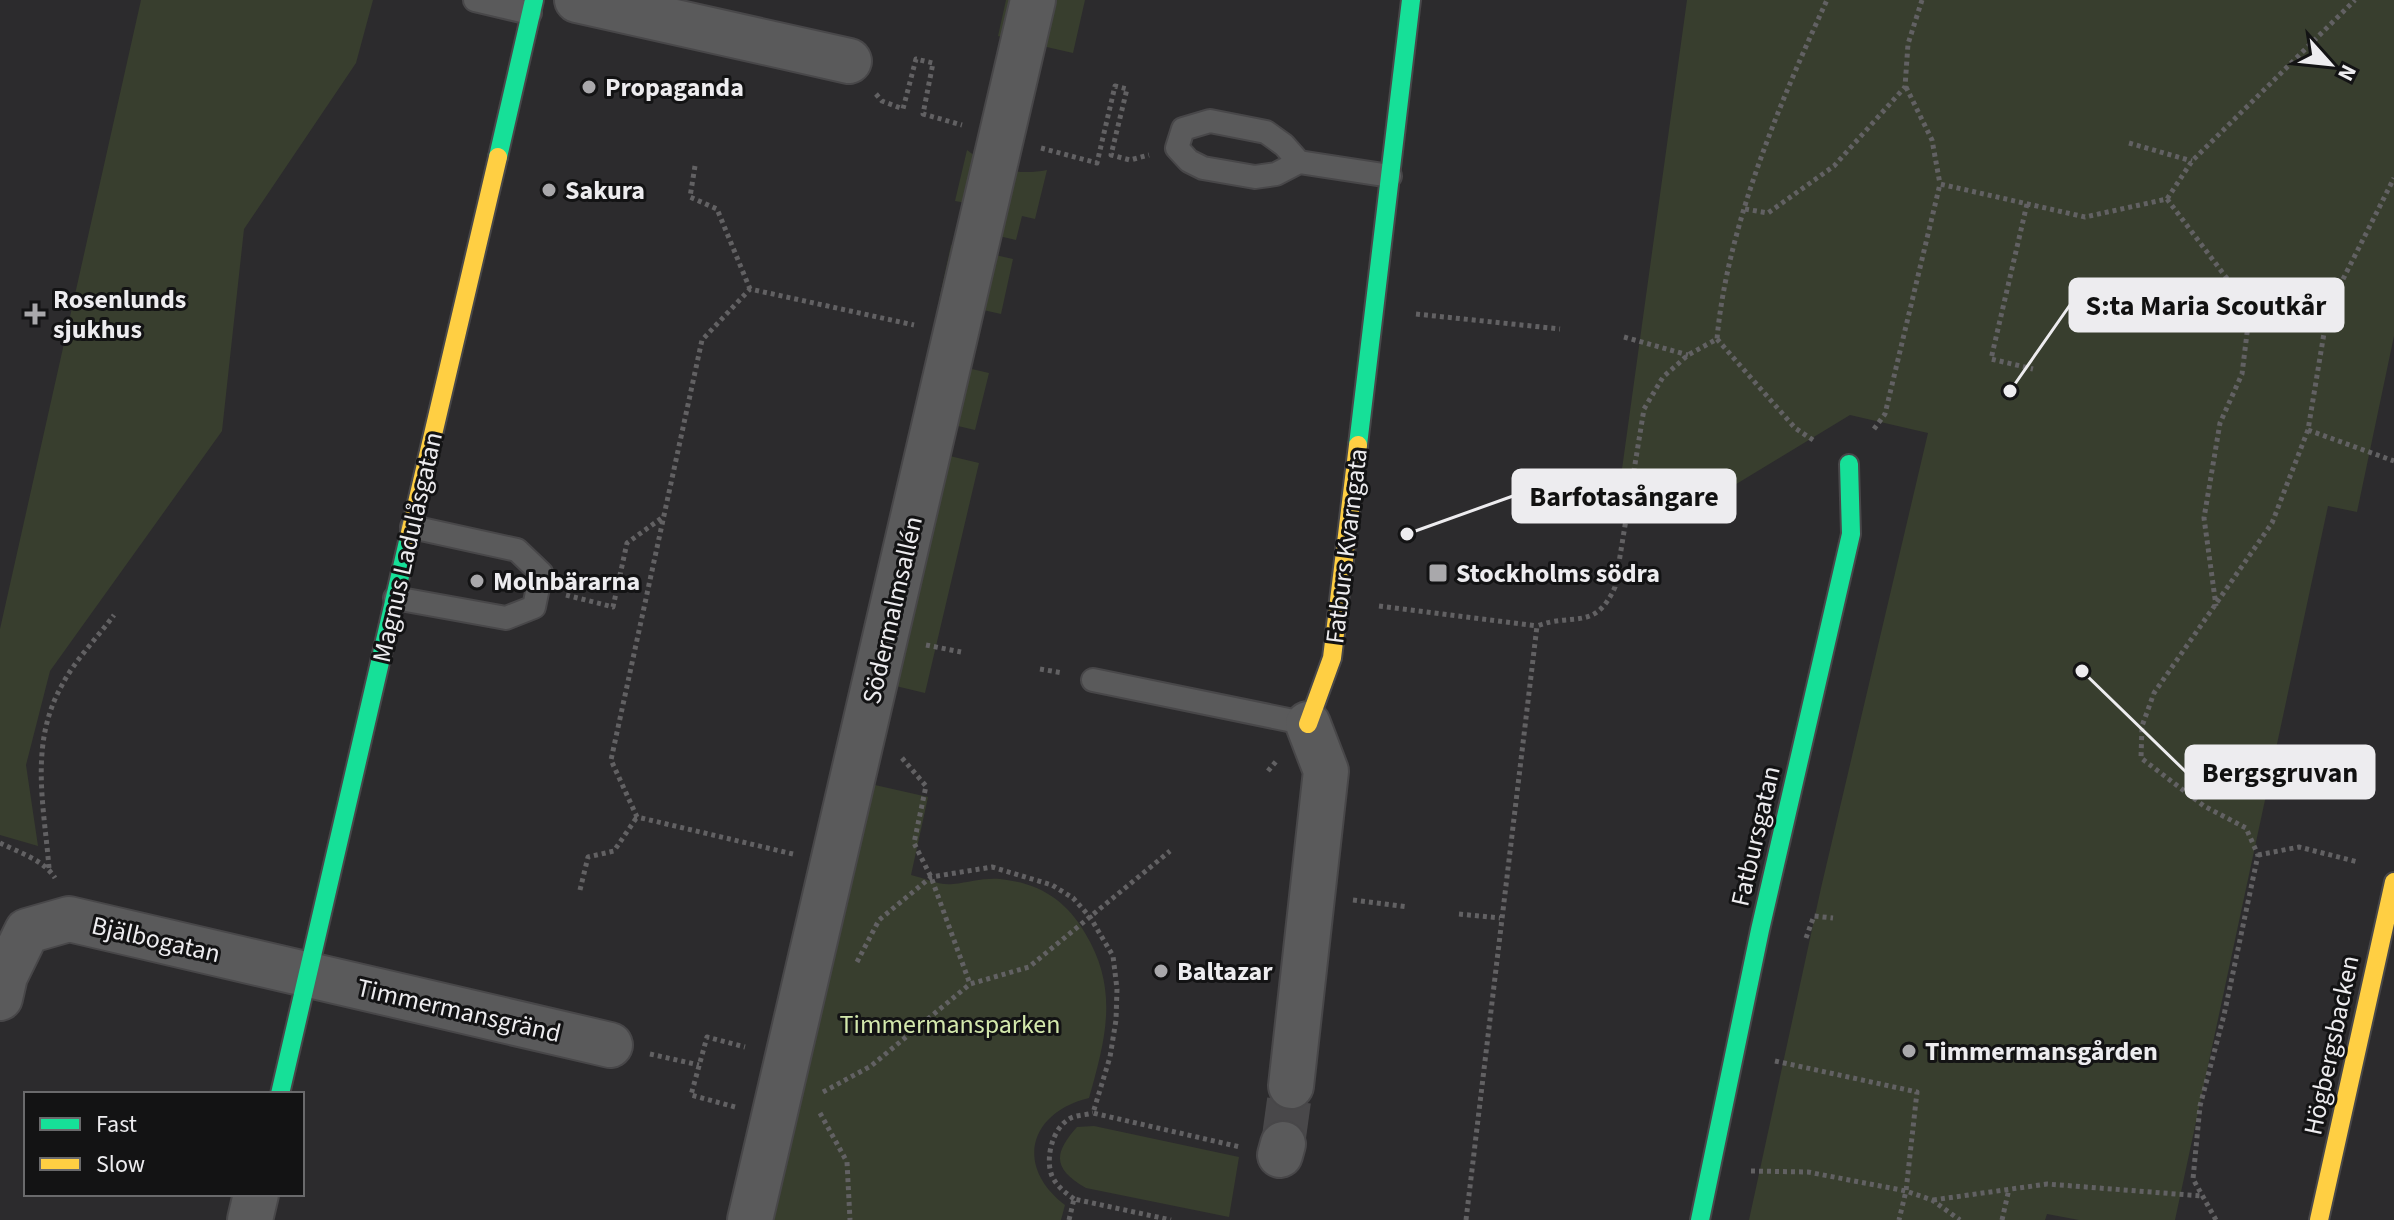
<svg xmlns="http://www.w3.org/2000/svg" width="2394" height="1220" font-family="'Source Sans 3',sans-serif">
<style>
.green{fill:#383e2e}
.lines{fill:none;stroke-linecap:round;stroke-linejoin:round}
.street-tunnel{stroke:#49484a;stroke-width:44;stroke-dasharray:44 22;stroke-linecap:butt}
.lane-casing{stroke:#484749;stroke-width:26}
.street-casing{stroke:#484749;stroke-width:48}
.fast-casing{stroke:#484749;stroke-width:22}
.slow-casing{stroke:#484749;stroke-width:22}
.path{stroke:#626163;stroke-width:5;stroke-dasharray:4 4;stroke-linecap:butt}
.lane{stroke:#5a5a5b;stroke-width:22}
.street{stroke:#5a5a5b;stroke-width:44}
.fast{stroke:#16e098;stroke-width:18}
.slow{stroke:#ffcf43;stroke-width:18}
.poi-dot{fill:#a9a8ab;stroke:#131314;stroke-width:3}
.labels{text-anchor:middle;stroke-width:6;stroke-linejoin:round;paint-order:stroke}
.poi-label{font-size:26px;font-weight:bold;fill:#edecef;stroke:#131314;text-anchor:start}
.street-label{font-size:26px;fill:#edecef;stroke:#131314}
.park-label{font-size:26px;fill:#d3e8ac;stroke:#131314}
.leader{fill:none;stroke:#edecef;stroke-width:3}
.callout-dot{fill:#edecef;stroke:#131314;stroke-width:3}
.callout{fill:#edecef;stroke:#edecef;stroke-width:3}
.callout-label{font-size:28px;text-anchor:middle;font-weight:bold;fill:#111}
</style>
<rect width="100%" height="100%" fill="#2c2b2d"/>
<path class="green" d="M 141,0 L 373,0 L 356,63 L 244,229 L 222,431 L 50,671 L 26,765 L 38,846 L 0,835 L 0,629 Z
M 1006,0 L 1085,0 L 1073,53 L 998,36 Z
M 1687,0 L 2394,0 L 2394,336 L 2357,512 L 2328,506 L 2175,1220 L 2079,1220 L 2047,1214 L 2045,1220 L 1749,1220 L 1821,888 L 1928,433 L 1850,415 L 1733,486 L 1622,469 Z
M 967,150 C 991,169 1017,176 1047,170 L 1035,219 L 1022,216 L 1016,240 L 960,227 L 966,203 L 955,201 Z
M 951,245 L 1013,259 L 1001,314 L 939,300 Z
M 929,359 L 989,373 L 975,430 L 915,416 Z
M 908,446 L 979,463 L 925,693 L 854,676 Z
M 866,783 L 928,797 L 911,875 C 924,878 940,886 953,884 C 972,882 988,876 1007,880 C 1042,885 1067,902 1085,933 C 1119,989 1106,1038 1089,1098 C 1028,1113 1015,1167 1065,1205 L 1061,1220 L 763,1220 Z
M 1094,1126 L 1239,1157 L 1229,1217 L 1086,1188 C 1053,1169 1053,1154 1077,1127 Z"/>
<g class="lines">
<path class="street-tunnel" d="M 1283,1144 L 1291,1086"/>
<g class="lane-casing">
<path id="lane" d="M 475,0 L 530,13
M 1299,162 L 1284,145 L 1266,132 L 1210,121 L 1183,129 L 1177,148 L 1189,161 L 1203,168 L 1255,177 L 1276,174 L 1299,162 L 1390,176
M 395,598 L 506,618 L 534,607 L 541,573 L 517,550 L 412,527
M 1093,680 L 1308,724"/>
</g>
<g class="street-casing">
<path id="street" d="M 577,0 L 849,61
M 0,998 L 5,976 L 27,931 L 69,919 L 610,1045
M 1291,1086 L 1326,771 L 1308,724
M 1280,1155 L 1283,1144
M 250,1220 L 256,1194
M 750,1220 L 1033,0"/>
</g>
<g class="fast-casing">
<path id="fast" d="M 498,157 L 534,0
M 1358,445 L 1411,0
M 280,1094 L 409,537
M 1700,1220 L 1760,930 L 1851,534 L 1849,464"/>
</g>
<g class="slow-casing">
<path id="slow" d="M 409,537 L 498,157
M 1308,724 L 1332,658 L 1358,445
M 2319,1220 L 2394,882"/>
</g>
<path class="path" d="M 1906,87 L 1932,140 L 1940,184
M 876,94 L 882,101 L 903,109 L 916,59 L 933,63 L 923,114 L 962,125
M 2129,143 L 2192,161
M 1041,148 L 1097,163 L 1115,86 L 1127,89 L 1111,155 L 1130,160 L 1149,155
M 695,166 L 690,197 L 717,209 L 750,289
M 2167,199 L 2250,309 L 2242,374 L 2220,423 L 2204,518 L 2216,606
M 2027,204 L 1991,359 L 2033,369
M 1745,209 L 1768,213 L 1834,166 L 1905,87 L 1908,44 L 1922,0
M 1416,314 L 1560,329
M 1624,337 L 1688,355
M 1717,339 L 1795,428 L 1816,442
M 1874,429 L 1885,414 L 1940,184 L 2085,217 L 2167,199 L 2192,161 L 2355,0
M 2308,430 L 2394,461
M 566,595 L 613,607 L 627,543 L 663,517
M 1379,606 L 1537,626
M 926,645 L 961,652
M 1040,669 L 1063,673
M 902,758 L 926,786 L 914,843 L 931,877 L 970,984
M 1268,771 L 1278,759
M 0,843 C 18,852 44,860 55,878
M 793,854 L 637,817 L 611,760 L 702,340 L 750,289 L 914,325
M 2258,855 L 2299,847 L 2358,862
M 49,868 C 44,805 29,744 62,685 C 75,660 97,638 114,615
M 580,890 L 588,857 L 614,851 L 637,817
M 1353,900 L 1408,907
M 1459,914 L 1500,918
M 1806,938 L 1814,916 L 1833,918
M 857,962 L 879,920 L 931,877 L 992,867 L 1052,885 L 1073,898 L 1090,917 L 1113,956 L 1117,989 L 1116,1020 L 1110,1057 L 1093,1113 L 1240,1147
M 650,1054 L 699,1065
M 1775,1061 L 1917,1092 L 1906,1191 L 1932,1200 L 1960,1220
M 823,1092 L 871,1066 L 970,984 L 1029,967 L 1170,851
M 735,1107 L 691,1095 L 707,1037 L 745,1047
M 820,1113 L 847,1162 L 850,1220
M 1751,1171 L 1808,1172 L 1906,1191 L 1899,1220
M 1074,1199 C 1065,1192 1057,1187 1052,1176 C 1045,1159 1052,1129 1069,1119 C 1075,1115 1086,1115 1093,1113
M 1933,1200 L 2047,1184 L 2202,1196
M 1069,1220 L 1074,1199 L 1171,1220
M 1466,1220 L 1537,626 C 1573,612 1595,632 1615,587 L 1644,409 L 1663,377 L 1688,355 L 1717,339 C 1727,227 1780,102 1827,0
M 2002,1220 L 2009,1189
M 2216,1220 L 2193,1179 L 2200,1106 L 2224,1015 L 2258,855 L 2246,828 L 2204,806 L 2141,758 L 2142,726 L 2154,693 L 2272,523 L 2308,430 L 2328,309 L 2394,178"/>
<use href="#lane" class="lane"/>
<use href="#street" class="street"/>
<use href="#fast" class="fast"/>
<use href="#slow" class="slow"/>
</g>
<g class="poi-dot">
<circle cx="589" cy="87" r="8"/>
<circle cx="549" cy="190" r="8"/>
<path d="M31 302h8v8h8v8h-8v8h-8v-8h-8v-8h8z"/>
<rect x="1428" y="563" width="20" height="20" rx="4"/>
<circle cx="477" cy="581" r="8"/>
<circle cx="1161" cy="971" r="8"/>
<circle cx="1909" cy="1051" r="8"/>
</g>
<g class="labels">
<g class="poi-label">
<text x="605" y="96">Propaganda</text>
<text x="565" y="199">Sakura</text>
<text x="53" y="308">Rosenlunds<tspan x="53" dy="30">sjukhus</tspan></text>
<text x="1456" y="582">Stockholms södra</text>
<text x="493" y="590">Molnbärarna</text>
<text x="1177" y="980">Baltazar</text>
<text x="1925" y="1060">Timmermansgården</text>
</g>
<g class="street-label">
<text transform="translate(1346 546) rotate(-83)" y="9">Fatburs Kvarngata</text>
<text transform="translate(407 547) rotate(-77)" y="9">Magnus Ladulåsgatan</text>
<text transform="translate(892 610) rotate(-77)" y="9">Södermalmsallén</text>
<text transform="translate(1755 836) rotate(-77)" y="9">Fatbursgatan</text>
<text transform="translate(156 939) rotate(13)" y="9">Bjälbogatan</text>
<text transform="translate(459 1010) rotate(13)" y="9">Timmermansgränd</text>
<text transform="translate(2331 1045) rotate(-78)" y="9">Högbergsbacken</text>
</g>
<g class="park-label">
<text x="950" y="1033">Timmermansparken</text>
</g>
</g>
<path class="leader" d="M2010 391L2070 305M1407 534L1513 496M2082 671L2186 772"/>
<g class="callout-dot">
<circle cx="2010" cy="391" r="8"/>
<circle cx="1407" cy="534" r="8"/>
<circle cx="2082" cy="671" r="8"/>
</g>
<g class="callout">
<rect x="2070" y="279" width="273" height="52" rx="8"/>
<rect x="1513" y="470" width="222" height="52" rx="8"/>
<rect x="2186" y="746" width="188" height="52" rx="8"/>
</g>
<g class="callout-label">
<text x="2206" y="315">S:ta Maria Scoutkår</text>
<text x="1624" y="506">Barfotasångare</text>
<text x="2280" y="782">Bergsgruvan</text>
</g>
<rect x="24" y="1092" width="280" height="104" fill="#131314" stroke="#6a6a6c" stroke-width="2"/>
<rect x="40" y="1118" width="40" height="12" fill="#16e098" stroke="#6a6a6c" stroke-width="2"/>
<text x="96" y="1132" font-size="24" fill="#edecef">Fast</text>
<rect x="40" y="1158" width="40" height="12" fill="#ffcf43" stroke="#6a6a6c" stroke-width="2"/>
<text x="96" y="1172" font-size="24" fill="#edecef">Slow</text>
<g transform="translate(2330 64) rotate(117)" stroke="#131314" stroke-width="6" paint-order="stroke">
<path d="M0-6L14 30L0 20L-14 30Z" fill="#edecef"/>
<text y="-12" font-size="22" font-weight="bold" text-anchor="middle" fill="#edecef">N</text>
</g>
</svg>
